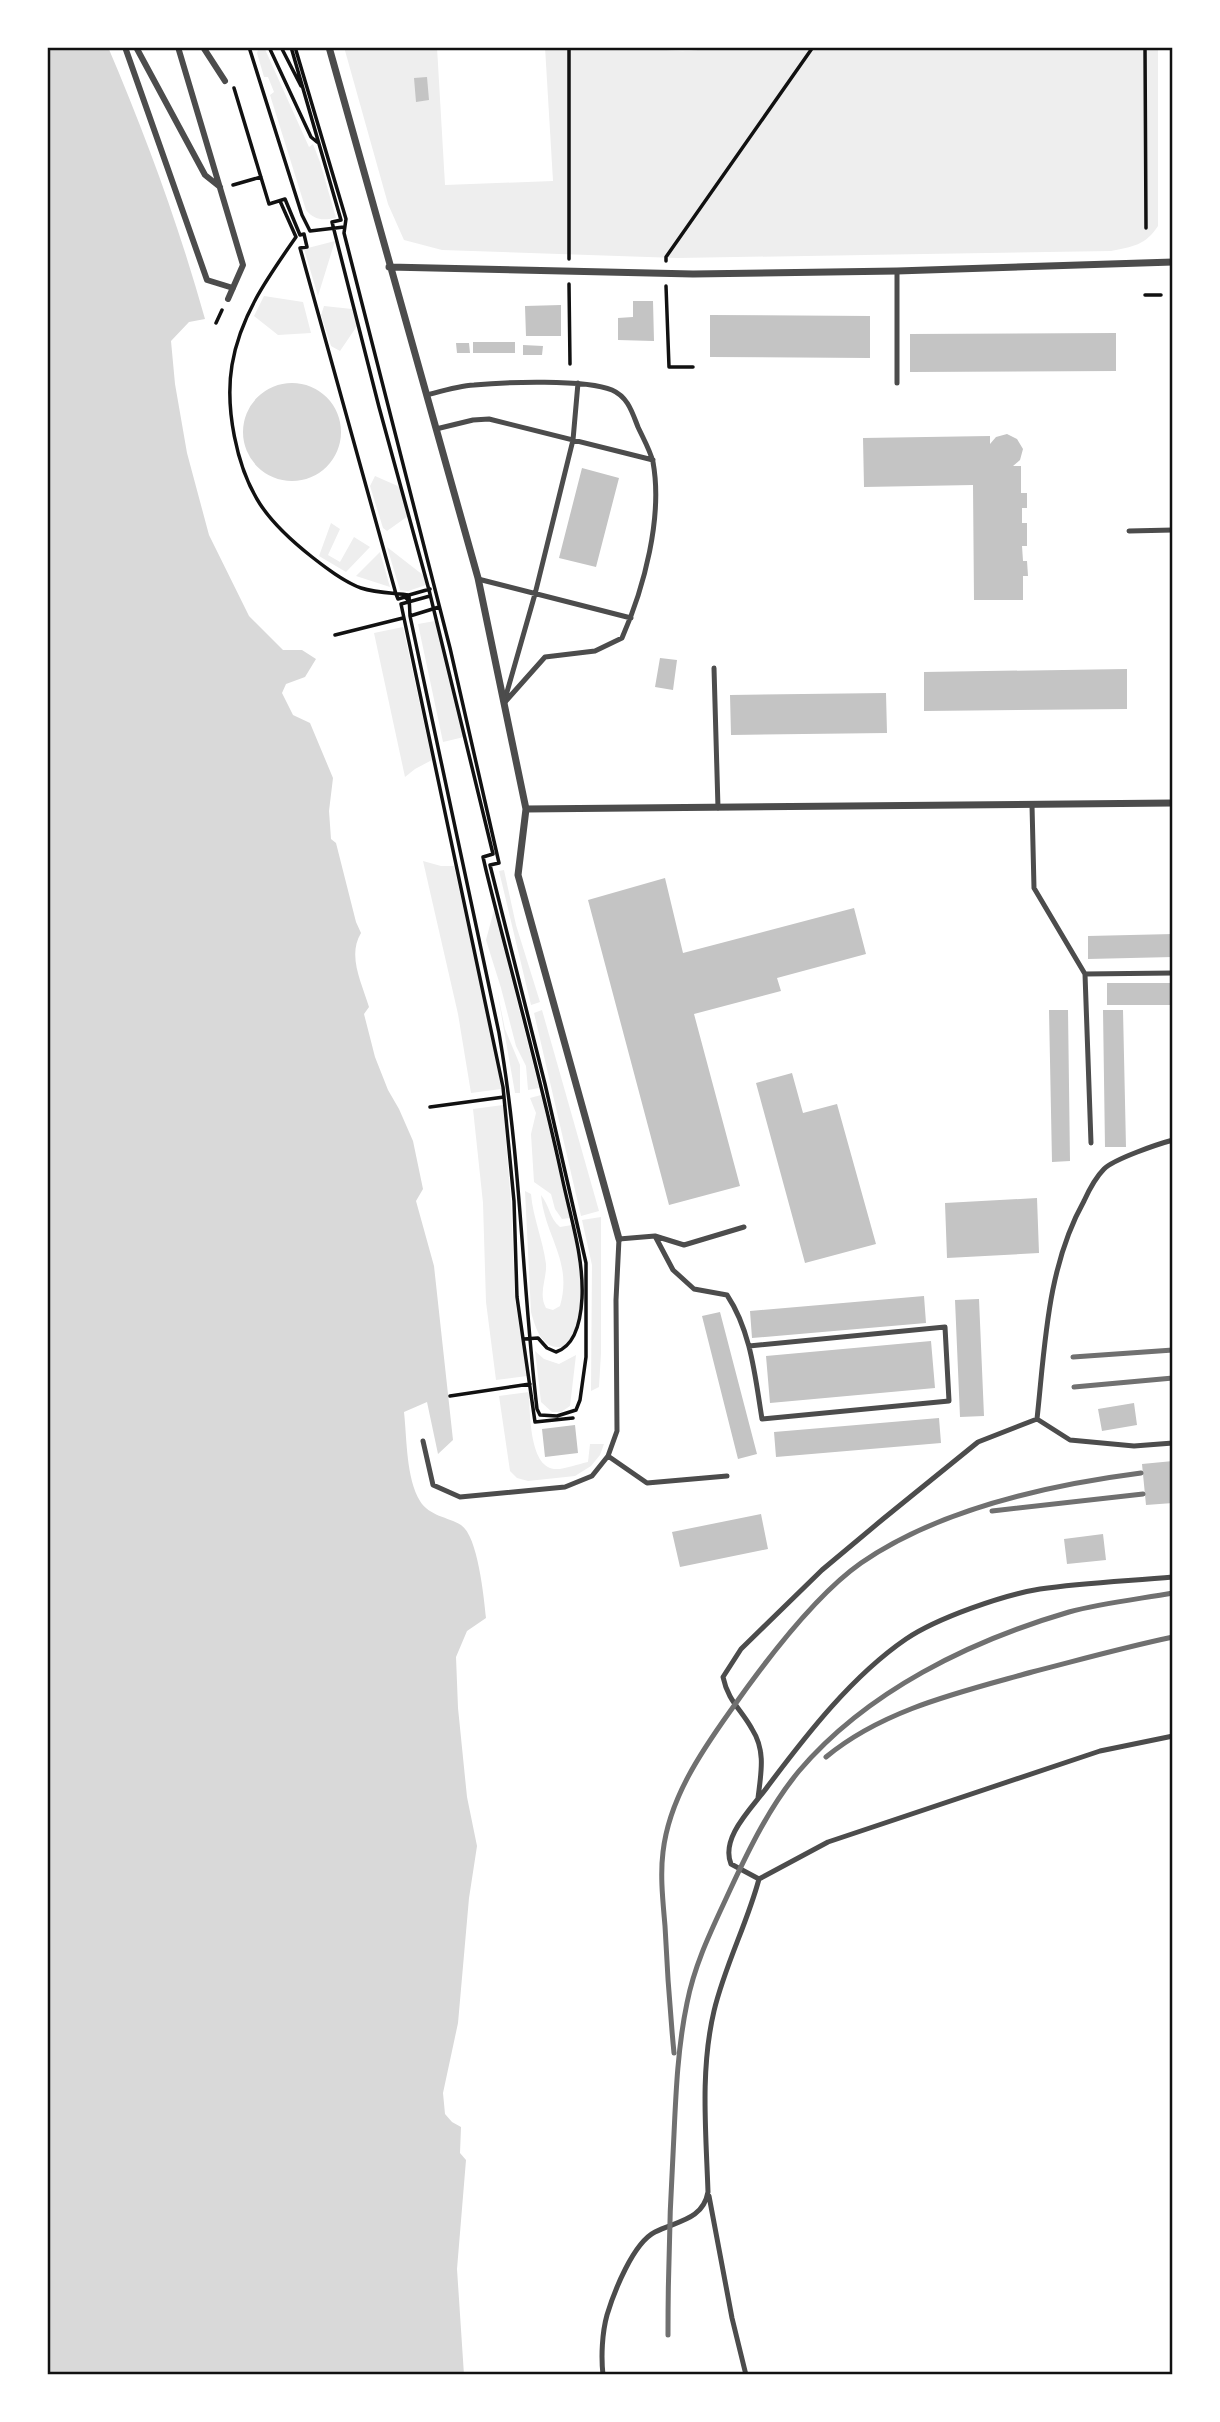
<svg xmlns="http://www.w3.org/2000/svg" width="1220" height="2422" font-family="Ubuntu,sans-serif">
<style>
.green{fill:#eee}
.water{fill:#d9d9d9}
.building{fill:#c4c4c4}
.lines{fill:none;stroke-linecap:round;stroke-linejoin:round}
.path{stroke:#111;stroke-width:3.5}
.service{stroke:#4c4c4c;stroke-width:5}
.pedestrian{stroke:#4c4c4c;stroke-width:6}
.minor{stroke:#4c4c4c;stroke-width:7}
.rail{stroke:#707070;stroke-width:5}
.neatline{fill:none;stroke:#111;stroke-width:2.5}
</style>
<rect width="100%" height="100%" fill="#fff"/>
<path class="green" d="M 259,47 L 264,47 L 309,147 L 313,144 L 320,162 L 336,218 C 323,220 315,221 306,210 L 270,95 L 274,92 L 268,77 L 264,77 L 257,53 Z
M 344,47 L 437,47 L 445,185 L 553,181 L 545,47 L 653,47 C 668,52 694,53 709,47 L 1158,47 L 1158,226 C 1146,245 1132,247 1111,251 L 677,258 L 442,250 L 404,240 L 388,204 Z
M 335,241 L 318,296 L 304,249 Z
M 264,296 L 303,302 L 311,333 L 278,335 L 254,316 Z
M 324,306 L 352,309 L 357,326 L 340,351 L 331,346 L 321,315 Z
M 375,476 L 400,487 L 408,516 L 387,531 L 383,528 L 370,486 Z
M 331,523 L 340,529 L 328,555 L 340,562 L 354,537 L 370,547 L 346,572 L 319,556 Z
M 387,547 L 423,575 L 426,585 L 408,591 L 400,590 Z
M 380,552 L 390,587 L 356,576 Z
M 435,621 L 464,737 L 443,742 L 418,624 Z
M 403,627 L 432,760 L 415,769 L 405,777 L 374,633 Z
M 423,861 L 441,866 L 454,866 L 496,1055 L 501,1089 L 471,1093 L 458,1014 Z
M 504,870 L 516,925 L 540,1002 L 531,1005 L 499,871 Z
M 494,910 L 539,1088 L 528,1090 L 526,1066 L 516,1046 L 501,988 L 486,940 Z
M 497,990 L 505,1029 L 520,1065 L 520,1093 L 515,1093 Z
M 542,1010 L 599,1211 L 581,1216 L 534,1013 Z
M 541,1095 L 570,1218 L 562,1219 L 555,1209 L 551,1194 L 534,1182 L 531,1134 L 536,1113 L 530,1098 Z
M 503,1105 L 511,1202 L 515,1299 L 527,1376 L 496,1380 L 486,1302 L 483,1203 L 473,1109 Z
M 525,1191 L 531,1194 C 533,1218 543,1240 546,1264 C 547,1279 538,1293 546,1308 L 553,1310 L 560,1306 C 573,1261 545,1237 541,1195 C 550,1206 549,1218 560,1227 L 572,1225 C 579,1263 591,1315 564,1347 C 542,1350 536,1330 531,1312 Z
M 601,1217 L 601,1353 L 599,1387 L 591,1391 L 592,1265 L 582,1220 Z
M 535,1351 L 544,1359 L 559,1364 L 576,1355 L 570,1406 L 561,1412 L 552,1412 L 541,1402 Z
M 529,1392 C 530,1411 529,1466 554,1469 C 563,1470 578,1464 588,1462 L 590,1444 L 604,1444 L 600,1455 L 591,1466 L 575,1476 L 528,1481 L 517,1478 L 510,1471 L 499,1396 Z"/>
<path class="water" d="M 47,47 L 108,47 C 146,136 179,226 205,319 L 189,322 L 171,341 L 175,384 L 187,453 L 209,535 L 249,616 L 283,650 L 302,650 L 316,659 L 305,677 L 286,684 L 282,693 L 293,715 L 310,723 L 333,778 L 329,811 L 331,839 L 336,843 L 356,922 L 361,933 C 347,956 362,983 369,1007 L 364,1014 L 375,1057 L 388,1090 L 399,1109 L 413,1141 L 423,1189 L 416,1201 L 434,1266 L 453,1440 L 438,1454 L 427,1402 L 404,1412 C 407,1439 406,1478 420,1501 C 429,1516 448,1517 461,1525 C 478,1536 484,1598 486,1618 L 467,1631 L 456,1657 L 458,1708 L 467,1797 L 477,1846 L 469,1898 L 458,2023 L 443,2093 L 445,2114 L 452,2122 L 461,2127 L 460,2153 L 466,2160 L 457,2269 L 464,2375 L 47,2375 Z
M243 432a49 49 0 1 1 98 0a49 49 0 1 1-98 0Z"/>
<path class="building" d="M 427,77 L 429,100 L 416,102 L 414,78 Z
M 633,301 L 653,301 L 654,341 L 618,340 L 618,318 L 633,317 Z
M 561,305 L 561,336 L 526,336 L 525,306 Z
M 710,315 L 870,316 L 870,358 L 710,357 Z
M 1116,333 L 1116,371 L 910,372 L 910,334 Z
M 473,342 L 515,342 L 515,353 L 473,353 Z
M 456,343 L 469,343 L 470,353 L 457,353 Z
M 523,345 L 543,346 L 542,355 L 523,355 Z
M 1007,434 L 1017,439 L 1023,449 L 1020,460 L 1013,466 L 1021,466 L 1021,493 L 1027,493 L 1027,508 L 1022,508 L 1022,523 L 1027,523 L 1027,546 L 1022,546 L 1023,561 L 1027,561 L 1028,576 L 1023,576 L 1023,600 L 974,600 L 973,485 L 864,487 L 863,438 L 990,436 L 990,444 L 996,437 Z
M 582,468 L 619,478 L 596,567 L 559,558 Z
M 660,658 L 677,660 L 673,690 L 655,687 Z
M 1127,669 L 1127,709 L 924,711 L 924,672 Z
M 886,693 L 887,733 L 731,735 L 730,695 Z
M 665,878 L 683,953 L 854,908 L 866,954 L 777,978 L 781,991 L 694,1014 L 740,1186 L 669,1205 L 588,900 Z
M 1173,934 L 1173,957 L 1088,959 L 1088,936 Z
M 1107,983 L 1173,983 L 1173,1005 L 1107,1005 Z
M 1049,1010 L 1068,1010 L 1070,1161 L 1052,1162 Z
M 1103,1010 L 1123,1010 L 1126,1147 L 1105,1147 Z
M 792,1073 L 803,1113 L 837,1104 L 876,1244 L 805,1263 L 756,1083 Z
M 1037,1198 L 1039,1253 L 947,1258 L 945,1203 Z
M 924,1296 L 926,1323 L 752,1338 L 750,1311 Z
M 979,1299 L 984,1416 L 960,1417 L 955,1300 Z
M 720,1312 L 757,1454 L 738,1459 L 702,1316 Z
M 931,1341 L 935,1388 L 770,1403 L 766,1356 Z
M 1134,1403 L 1137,1425 L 1102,1431 L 1098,1409 Z
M 939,1418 L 941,1443 L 776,1457 L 774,1432 Z
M 575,1425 L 578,1453 L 545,1457 L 542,1429 Z
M 1173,1461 L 1173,1503 L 1146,1505 L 1142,1464 Z
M 761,1514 L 768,1549 L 680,1567 L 672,1532 Z
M 1103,1534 L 1106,1560 L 1067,1564 L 1064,1539 Z"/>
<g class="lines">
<path class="path" d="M 249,47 L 302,215 L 310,231 L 344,227
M 269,47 L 311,137 L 317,142
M 281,47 L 301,86
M 291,47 L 341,220 L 332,222 L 379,407 L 429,590 L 493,854 L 483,857 L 486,870 C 511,972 540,1074 562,1177 C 570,1216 584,1257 582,1298 C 581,1317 577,1345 556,1352 L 547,1348 L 538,1338 L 524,1339
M 569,47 L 569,259
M 1145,47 L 1146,228
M 234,88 L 269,204 L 285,199 L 300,235 L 304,234 L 307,247 L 300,248 L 396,594 L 398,599 L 405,597 L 408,600
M 233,185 L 261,177
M 280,201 L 296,237 C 268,277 240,316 232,365 C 225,407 236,467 260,504 C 273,524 293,542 312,557 C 326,568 344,582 361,588 C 376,593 394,593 409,595 L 410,616 L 499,1033 C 521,1158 522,1283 537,1409 L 540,1415 L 557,1416 L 576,1410 L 580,1400 L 586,1357 L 586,1263 L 545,1084 L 490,865 L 499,863 L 450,648 L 344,233 L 346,219 L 295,47
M 666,261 L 666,257 L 813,47
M 569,284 L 570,364
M 666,286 L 669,367 L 693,367
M 1145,295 L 1161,295
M 216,323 L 222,310
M 409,595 L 430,589
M 430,596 L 401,604 L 503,1087 L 514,1201 L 517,1297 L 535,1422 L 573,1418
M 410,616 L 439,607
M 335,635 L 403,618
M 430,1107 L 504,1097
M 450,1396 L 530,1384"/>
<path class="service" d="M 897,271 L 897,383
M 427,395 C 442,391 458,386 474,385 C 504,382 586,379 612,390 C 628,397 632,412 638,427 C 643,438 650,450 653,462 C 663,517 644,588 622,638 L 595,651 L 545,657 L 505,702
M 436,429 L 473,420 L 489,419 L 653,460
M 1129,531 L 1173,530
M 478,579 L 631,618
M 714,668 L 718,808
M 505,699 L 535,594 L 573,440 L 578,383
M 1032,805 L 1034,888 L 1085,974 L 1173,973
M 1085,974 L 1091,1143
M 655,1236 L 673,1270 L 694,1289 L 727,1295 C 751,1331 755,1376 762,1419 L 949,1401 L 945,1327 L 749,1346
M 1037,1419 L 1070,1440 L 1134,1446 L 1173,1443
M 423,1441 L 433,1485 L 460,1497 L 565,1487 L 592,1476 L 608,1456 L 617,1431 L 616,1300 L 619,1239 L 655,1236 L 684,1245 L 744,1227
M 608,1456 L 647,1483 L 727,1476
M 758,1798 C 761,1773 766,1751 752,1729 C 741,1709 728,1701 723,1677 L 741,1649 L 822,1570 L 883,1519 L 978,1442 L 1037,1419 C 1045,1346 1047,1267 1084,1201 C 1089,1190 1095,1178 1104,1169 C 1114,1159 1158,1144 1173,1140
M 759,1879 L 828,1842 L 1100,1751 L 1173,1736
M 709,2196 L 732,2318 L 746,2375
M 603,2375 C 601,2357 602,2333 607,2315 C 614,2292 633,2243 655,2232 C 677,2221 703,2220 708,2192 C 706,2132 700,2070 714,2011 C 725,1965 747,1924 759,1879 L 731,1864 C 720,1837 753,1807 768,1786 C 807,1734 852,1676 906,1639 C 937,1618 1003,1595 1040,1589 C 1084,1583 1129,1581 1173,1577"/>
<path class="pedestrian" d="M 125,47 L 207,280 L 233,288
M 136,47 L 205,175 L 220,187
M 178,47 L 243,265 L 228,299
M 203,47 L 225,81"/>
<path class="minor" d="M 329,47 L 478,578 L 526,809 L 518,875 L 619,1239
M 389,267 L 693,274 L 897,271 L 1173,262
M 526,809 L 1173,803"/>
<path class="rail" d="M 1073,1357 L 1173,1350
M 1074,1387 L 1173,1378
M 992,1511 L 1143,1494
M 826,1757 C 884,1709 961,1692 1032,1672 C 1079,1660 1125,1647 1173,1637
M 674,2053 C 670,2011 667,1969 665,1926 C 663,1902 660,1876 663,1852 C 669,1799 701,1752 731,1710 C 764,1663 814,1596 861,1563 C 939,1509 1048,1485 1141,1473
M 668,2335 C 668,2268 670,2201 674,2134 C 676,2090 678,2046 687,2003 C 695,1962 713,1927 730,1890 C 749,1849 770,1806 799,1771 C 867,1691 970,1641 1069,1612 C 1102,1603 1139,1599 1173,1593"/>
</g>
<rect width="1220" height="2422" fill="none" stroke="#ffffff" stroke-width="98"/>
<rect x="49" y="49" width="1122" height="2324" class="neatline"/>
</svg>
